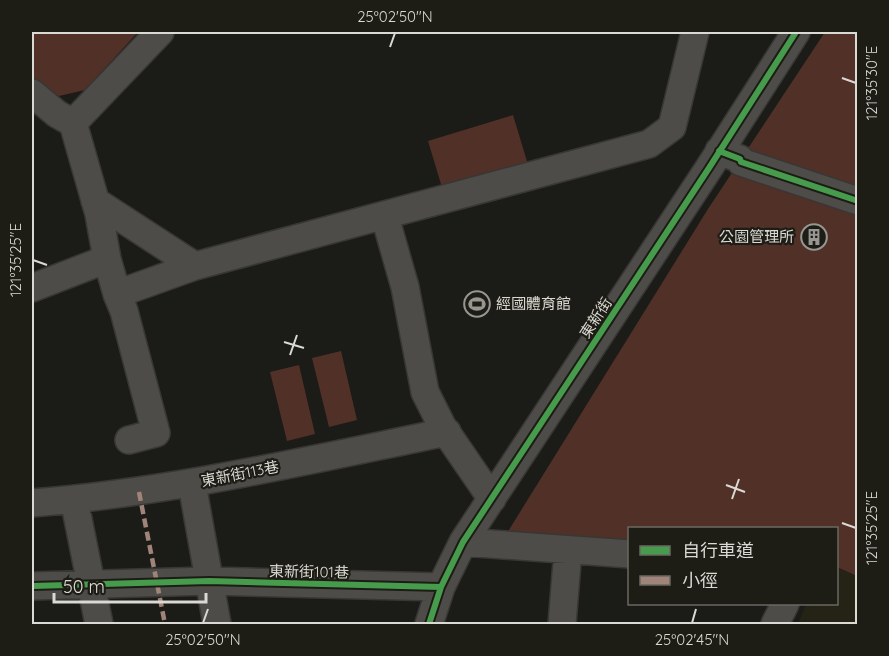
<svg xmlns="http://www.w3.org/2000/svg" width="889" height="656" font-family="Quicksand,'Noto Sans TC',sans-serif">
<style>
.built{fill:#252216}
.green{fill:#513127}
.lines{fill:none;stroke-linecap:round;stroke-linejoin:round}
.minor-casing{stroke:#383735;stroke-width:30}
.minor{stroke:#4d4c49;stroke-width:27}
.quiet{stroke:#a18479;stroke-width:4.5;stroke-dasharray:9 4.5;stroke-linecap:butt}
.cycleway-casing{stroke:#1d1c15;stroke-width:10}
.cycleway{stroke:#469c4c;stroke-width:6}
.ticks{fill:none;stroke:#dad9d4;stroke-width:2}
.labels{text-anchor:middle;stroke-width:4.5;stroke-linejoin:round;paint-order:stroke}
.poi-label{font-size:15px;fill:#dad9d4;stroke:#1d1c15;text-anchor:end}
.street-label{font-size:15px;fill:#dad9d4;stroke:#1d1c15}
.neatline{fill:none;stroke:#dad9d4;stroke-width:2}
.ticks-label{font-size:15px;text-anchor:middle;fill:#dad9d4}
</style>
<rect width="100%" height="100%" fill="#1b1b17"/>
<path class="built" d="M 837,567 L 857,576 L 857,624 L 798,624 L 806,604 L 836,604 Z"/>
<path class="green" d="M 32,32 L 138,32 L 85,90 L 59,96 L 32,82 Z
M 825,32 L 857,32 L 857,576 L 837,567 L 836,528 L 630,528 L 629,541 L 507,533 L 708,209 Z
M 513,115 L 529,168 L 444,194 L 428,141 Z
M 341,351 L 357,420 L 329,427 L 312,358 Z
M 299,365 L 315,434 L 287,441 L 270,372 Z"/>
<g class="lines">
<g class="minor-casing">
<path id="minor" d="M 32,93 L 57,114 L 73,123 L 160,32
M 73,123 L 99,214 L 107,259 L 117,294 L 195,266 L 649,144 L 672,127 L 695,32
M 719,151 L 740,159 L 741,162 L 858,201
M 95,201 L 195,266
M 385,217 L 405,287 L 425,392 L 442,426 L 492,499
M 32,288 L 107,259
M 117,294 L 124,311 L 156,433 L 129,440
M 192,484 L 217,624
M 74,499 L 99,624
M 32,503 C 172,492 309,460 447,432
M 463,542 L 630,554
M 32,586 L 209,581 L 441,587
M 429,624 L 441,587 L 463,542 L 709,168 L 796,32
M 562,624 L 568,550
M 775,624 L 785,604"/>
</g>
<use href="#minor" class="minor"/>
<path class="quiet" d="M 139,492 L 165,624"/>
<g class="cycleway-casing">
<path id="cycleway" d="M 719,151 L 740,159 L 741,162 L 858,201
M 32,586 L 209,581 L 441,587
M 429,624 L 441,587 L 463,542 L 709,168 L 796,32"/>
</g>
<use href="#cycleway" class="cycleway"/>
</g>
<path class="ticks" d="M 390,47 L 395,33M 842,78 L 856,83M 33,260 L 47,265M 284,342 L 304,348M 290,355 L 297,335M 726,485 L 745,492M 732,499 L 739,479M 842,523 L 856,528M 203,623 L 208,609M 692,623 L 696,609"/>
<defs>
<g id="building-ring" transform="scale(1.35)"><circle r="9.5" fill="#1d1c15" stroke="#979692" stroke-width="1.5"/><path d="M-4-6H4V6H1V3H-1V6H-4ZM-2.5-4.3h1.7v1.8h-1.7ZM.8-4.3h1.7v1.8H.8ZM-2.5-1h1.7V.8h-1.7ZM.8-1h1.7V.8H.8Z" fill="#979692"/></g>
<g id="stadium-ring" transform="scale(1.35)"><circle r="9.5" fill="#1d1c15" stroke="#979692" stroke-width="1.5"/><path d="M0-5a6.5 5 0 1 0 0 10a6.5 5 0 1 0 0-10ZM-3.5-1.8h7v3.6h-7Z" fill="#979692"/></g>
</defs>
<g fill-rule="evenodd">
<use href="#building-ring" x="814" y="237"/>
<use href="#stadium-ring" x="477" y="304"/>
</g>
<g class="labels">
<g class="poi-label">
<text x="794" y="242">公園管理所</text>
<text x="496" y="309" text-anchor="start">經國體育館</text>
</g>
<g class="street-label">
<text transform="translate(596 318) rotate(-57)" y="5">東新街</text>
<text transform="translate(240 474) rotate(-11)" y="5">東新街113巷</text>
<text transform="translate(309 572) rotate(1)" y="5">東新街101巷</text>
</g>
</g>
<rect width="889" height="656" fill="none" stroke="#1d1c15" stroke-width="66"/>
<rect x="628" y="527" width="210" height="78" fill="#1d1c15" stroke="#696861" stroke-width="1.5"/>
<rect x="640" y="546" width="30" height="9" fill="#469c4c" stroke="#696861" stroke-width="1.5"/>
<text x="682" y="557" font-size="18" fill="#dad9d4">自行車道</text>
<rect x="640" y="576" width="30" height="9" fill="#a18479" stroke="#696861" stroke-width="1.5"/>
<text x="682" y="587" font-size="18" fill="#dad9d4">小徑</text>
<path d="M54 593v9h152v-9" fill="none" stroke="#dad9d4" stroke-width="3"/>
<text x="63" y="593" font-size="18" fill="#dad9d4" stroke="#1d1c15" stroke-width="4.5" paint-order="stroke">50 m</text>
<rect x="33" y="33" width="823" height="590" class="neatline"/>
<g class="ticks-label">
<text x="395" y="22">25°02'50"N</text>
<text transform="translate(872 83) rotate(-90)" y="5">121°35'30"E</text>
<text transform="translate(16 260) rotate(-90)" y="5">121°35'25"E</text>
<text transform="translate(872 528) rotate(-90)" y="5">121°35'25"E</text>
<text x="203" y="645">25°02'50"N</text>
<text x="692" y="645">25°02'45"N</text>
</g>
</svg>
